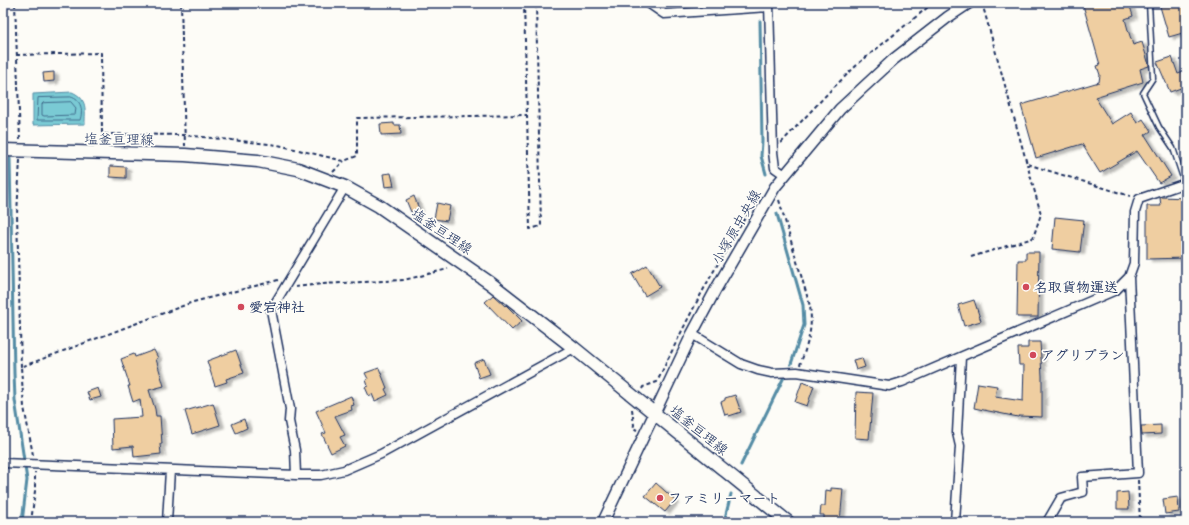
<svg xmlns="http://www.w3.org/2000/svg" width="1189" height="525" font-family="Itim,'Klee One',sans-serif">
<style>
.water{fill:#7acad4;stroke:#548ca5}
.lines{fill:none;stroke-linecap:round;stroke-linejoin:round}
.shore{stroke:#416d8d;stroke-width:1}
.stream{stroke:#548ca5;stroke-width:3}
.building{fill:#efcea1;stroke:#1b2f5e;filter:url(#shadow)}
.service-casing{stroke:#1b2f5e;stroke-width:7}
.minor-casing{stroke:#1b2f5e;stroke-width:11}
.tertiary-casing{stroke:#1b2f5e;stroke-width:13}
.primary-casing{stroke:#1b2f5e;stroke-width:15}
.path{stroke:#1b2f5e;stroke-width:2;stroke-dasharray:4 3;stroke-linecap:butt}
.service{stroke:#fdfcf7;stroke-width:4}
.minor{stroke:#fdfcf7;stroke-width:8}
.tertiary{stroke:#fdfcf7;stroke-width:10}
.primary{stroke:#fdfcf7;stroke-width:12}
.poi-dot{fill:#d1495b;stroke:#fdfcf7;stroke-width:1.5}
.labels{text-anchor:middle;stroke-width:3.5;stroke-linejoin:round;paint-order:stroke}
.street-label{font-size:14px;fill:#1b2f5e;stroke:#fdfcf7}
.poi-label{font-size:14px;font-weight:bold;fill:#1b2f5e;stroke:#fdfcf7;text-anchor:start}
</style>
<defs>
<filter id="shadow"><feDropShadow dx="4.5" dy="2.5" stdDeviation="1" flood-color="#0004"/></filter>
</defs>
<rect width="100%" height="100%" fill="#fdfcf7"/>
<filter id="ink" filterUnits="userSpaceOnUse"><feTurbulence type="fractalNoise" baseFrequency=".025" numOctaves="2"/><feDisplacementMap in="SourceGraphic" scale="8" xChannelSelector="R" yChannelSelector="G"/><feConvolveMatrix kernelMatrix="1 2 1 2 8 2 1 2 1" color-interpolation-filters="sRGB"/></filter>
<g filter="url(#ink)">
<path class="water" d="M 72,92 C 88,99 85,110 85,124 L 33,125 L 33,94 Z"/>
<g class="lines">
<path class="shore" d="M 71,97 C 82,100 83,111 80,120 L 37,120 L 38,98 Z
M 71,102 L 76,108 L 75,115 L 44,116 L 42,115 L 42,104 L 43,103 Z"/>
<path class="stream" d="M 760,21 L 762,142 L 761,156 L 766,174
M 10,159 L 14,373 L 15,400 L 27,480 L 22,522
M 777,214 L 803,305 L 804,325 L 791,364
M 741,465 L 784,377
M 724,522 L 731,494"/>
</g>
<path class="building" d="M 1090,3 L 1129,3 L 1133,16 L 1125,19 L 1128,30 L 1133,45 L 1142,42 L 1149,65 L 1149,66 L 1140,69 L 1143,82 L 1095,97 L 1112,124 L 1131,112 L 1137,123 L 1143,119 L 1151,131 L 1145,135 L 1171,176 L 1159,183 L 1137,151 L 1100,173 L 1082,144 L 1036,158 L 1021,105 L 1099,82 L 1100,75 L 1097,66 L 1100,65 L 1083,5 Z
M 1159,3 L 1186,3 L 1186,32 L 1169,37 Z
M 1172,57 L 1178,74 L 1186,71 L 1186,86 L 1170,92 L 1157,62 Z
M 54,72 L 54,81 L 44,82 L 43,73 Z
M 394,123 L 394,125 L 400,125 L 401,134 L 381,135 L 380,124 Z
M 110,166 L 126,167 L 126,178 L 110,177 Z
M 391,173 L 394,186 L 385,187 L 383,174 Z
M 414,196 L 419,209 L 411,212 L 406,200 Z
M 1162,197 L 1186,198 L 1186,258 L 1147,259 L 1147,206 L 1161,206 L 1160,198 Z
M 437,203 L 450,206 L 447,221 L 434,219 Z
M 1055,217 L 1084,220 L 1080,252 L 1052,249 Z
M 1026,252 L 1039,252 L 1038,317 L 1017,317 L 1018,260 L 1026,260 Z
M 647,265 L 660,287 L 645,296 L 632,274 Z
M 493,295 L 505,306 L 506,305 L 522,321 L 512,330 L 485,302 Z
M 974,300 L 981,321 L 964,326 L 958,305 Z
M 1028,342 L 1040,342 L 1042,376 L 1042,417 L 1019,416 L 1018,417 L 974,408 L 978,383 L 997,386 L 995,397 L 1023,401 L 1024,365 L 1019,365 L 1018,348 L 1028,348 Z
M 154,350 L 158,358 L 156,359 L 164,386 L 149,390 L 155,409 L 156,416 L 160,416 L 162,444 L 160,444 L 161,454 L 134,457 L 133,446 L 113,448 L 112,419 L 142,417 L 140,399 L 133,402 L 128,386 L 130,386 L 121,359 L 134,354 L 135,357 Z
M 236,350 L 244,373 L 226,379 L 227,382 L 215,386 L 207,361 Z
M 862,358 L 865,367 L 856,370 L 853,360 Z
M 484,359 L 490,374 L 479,378 L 474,363 Z
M 379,368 L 387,388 L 385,389 L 388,395 L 375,401 L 372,394 L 369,396 L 365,387 L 368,386 L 366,380 L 368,379 L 365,373 Z
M 802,382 L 814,386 L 807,406 L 795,402 Z
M 98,388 L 101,397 L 90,400 L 87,392 Z
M 856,392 L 873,393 L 869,439 L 855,438 Z
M 735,395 L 741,412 L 729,416 L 728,414 L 725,415 L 721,402 L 725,400 L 725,398 Z
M 351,396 L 354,405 L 351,406 L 352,410 L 335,416 L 345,435 L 340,437 L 345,446 L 331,453 L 322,434 L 326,433 L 316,411 Z
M 213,403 L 220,425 L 192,434 L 185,411 Z
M 244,419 L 247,428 L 236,433 L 232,424 Z
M 1161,425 L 1161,434 L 1142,435 L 1141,426 Z
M 656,483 L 675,500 L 665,512 L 645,496 Z
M 831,488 L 843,489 L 840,522 L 824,522 L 824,515 L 820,515 L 821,506 L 825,506 L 826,490 L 831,491 Z
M 1128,492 L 1129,509 L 1117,509 L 1117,493 Z
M 1178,497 L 1179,512 L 1165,514 L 1163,499 Z"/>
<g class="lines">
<g class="service-casing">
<path id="service" d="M 1149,3 L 1153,78 L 1143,93 L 1159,127 L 1173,148 L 1185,184"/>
</g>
<g class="minor-casing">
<path id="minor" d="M 648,3 L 664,14 L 769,7
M 769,3 L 773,152 L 775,168 L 785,175
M 692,334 L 741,364 L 758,370 L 772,373 L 797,372 L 889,386 L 902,382 L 1116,290 L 1129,277 L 1134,263 L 1135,212 L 1139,199 L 1186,183
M 3,463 L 296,475 L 321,475 L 344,470 L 381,454 L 574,348
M 296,475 L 295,450 L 289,421 L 290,409 L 271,310 L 345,187
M 167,522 L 170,470
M 955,522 L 960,446 L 957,433 L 961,357
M 1047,522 L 1061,498 L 1083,492 L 1082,477 L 1138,473 L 1129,277"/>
</g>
<g class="tertiary-casing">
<path id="tertiary" d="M 603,522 L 692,334 L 716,289 L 775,187 L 840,109 L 894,59 L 948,17 L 969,3"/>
</g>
<g class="primary-casing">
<path id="primary" d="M 3,150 L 185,155 L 258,161 L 298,169 L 345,187 L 379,206 L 490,283 L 574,348 L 788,522"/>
</g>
<path class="path" d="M 15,3 L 20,140
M 181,3 L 185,146
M 524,3 L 530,229 L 541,226 L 536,3
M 982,3 L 1027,164 L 1130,196
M 16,55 L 101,53 L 102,134 L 184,135 L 278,145 L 344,161 L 357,156 L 357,118 L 527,115
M 781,143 L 830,91 L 859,63 L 933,3
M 20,160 L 17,214 L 21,367
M 333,172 L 344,161
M 779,200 L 810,306 C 813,330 808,342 800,365
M 739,228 L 749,211
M 971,257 L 1033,238 L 1041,214 L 1027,164
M 295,287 L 322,284 L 404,280 L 448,269
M 642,389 L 643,387 L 657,382 C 679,336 701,291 728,247
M 632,409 L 634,425 L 633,428 L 637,430
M 33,455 L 24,407 L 21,367 L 193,302 L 278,280
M 1138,480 L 1140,522
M 31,522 L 35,491 L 35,472"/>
<use href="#service" class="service"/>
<use href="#minor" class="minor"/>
<use href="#tertiary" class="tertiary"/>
<use href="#primary" class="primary"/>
</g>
</g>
<g class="poi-dot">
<circle cx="1026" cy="287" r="4"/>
<circle cx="241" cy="307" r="4"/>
<circle cx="1033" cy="355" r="4"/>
<circle cx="660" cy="498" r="4"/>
</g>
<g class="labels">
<g class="street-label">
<text transform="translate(119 139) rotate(1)" y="5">塩釜亘理線</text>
<text transform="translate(736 227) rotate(-60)" y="5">小塚原中央線</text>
<text transform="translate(442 231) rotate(34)" y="5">塩釜亘理線</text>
<text transform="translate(699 430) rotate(39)" y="5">塩釜亘理線</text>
</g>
<g class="poi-label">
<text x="1034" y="292">名取貨物運送</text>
<text x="249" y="312">愛宕神社</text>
<text x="1041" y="360">アグリプラン</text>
<text x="668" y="503">ファミリーマート</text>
</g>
</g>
<rect width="1189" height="525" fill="none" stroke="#fdfcf7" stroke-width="16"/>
<rect x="8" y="8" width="1173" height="509" fill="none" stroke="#1b2f5e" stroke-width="1.5" filter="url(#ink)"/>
</svg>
